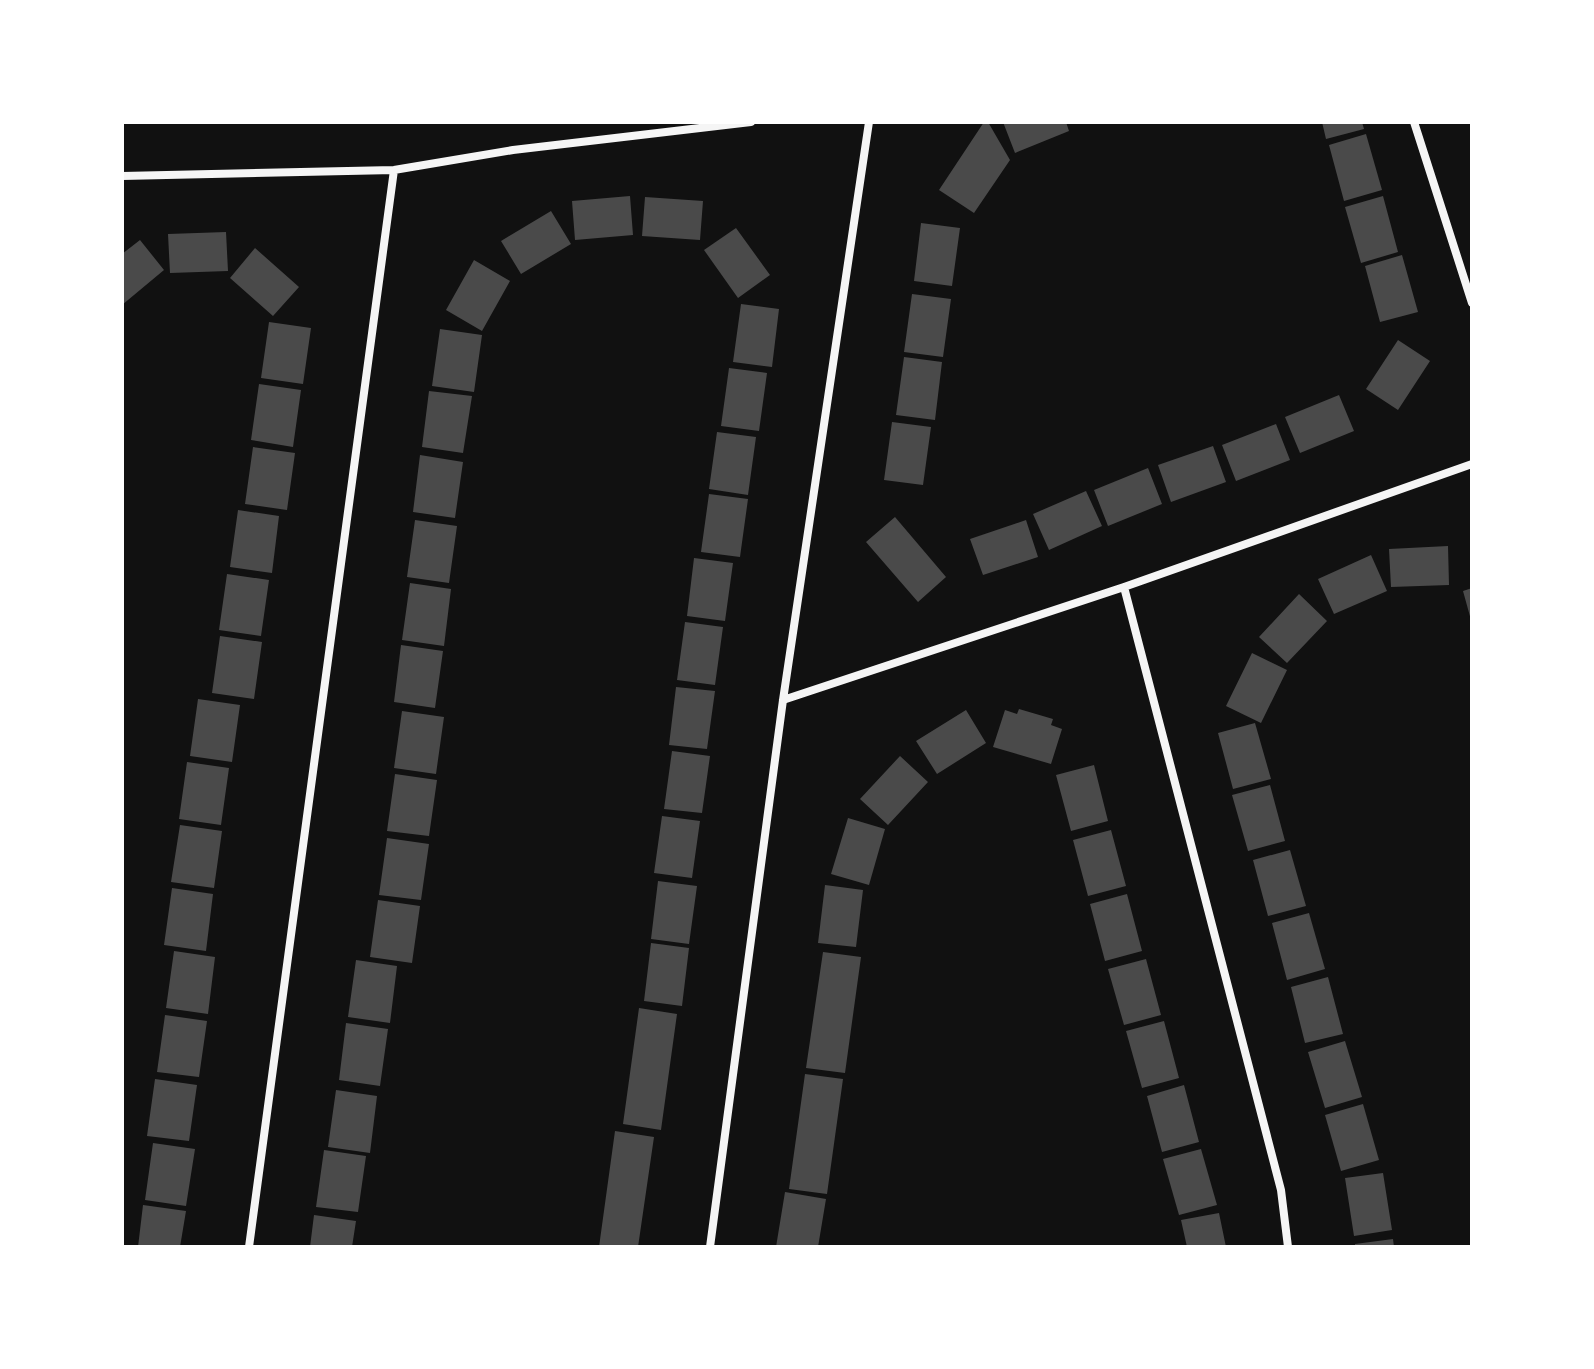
<svg xmlns="http://www.w3.org/2000/svg" width="1594" height="1369" font-family="'Fira Sans',sans-serif">
<style>
.building{fill:#4a4a4a}
.lines{fill:none;stroke-linecap:round;stroke-linejoin:round}
.minor{stroke:#f5f5f5;stroke-width:8}
</style>
<rect width="100%" height="100%" fill="#111"/>
<path class="building" d="M 984,122 L 988,122 L 1010,160 L 974,213 L 939,190 Z
M 1003,122 L 1066,122 L 1069,131 L 1015,153 Z
M 1322,122 L 1362,122 L 1364,129 L 1326,139 Z
M 1366,134 L 1382,190 L 1344,201 L 1329,145 Z
M 630,196 L 633,235 L 575,240 L 572,201 Z
M 1383,196 L 1398,252 L 1361,263 L 1345,207 Z
M 645,197 L 703,201 L 700,240 L 642,236 Z
M 551,211 L 571,244 L 521,274 L 501,241 Z
M 921,223 L 960,228 L 952,286 L 914,281 Z
M 736,228 L 770,275 L 738,298 L 704,250 Z
M 226,232 L 228,271 L 170,273 L 168,234 Z
M 140,240 L 164,270 L 122,305 L 122,254 Z
M 255,248 L 299,287 L 273,316 L 230,278 Z
M 1402,255 L 1418,312 L 1380,322 L 1365,266 Z
M 474,260 L 510,281 L 482,331 L 446,310 Z
M 912,294 L 951,299 L 943,357 L 904,352 Z
M 741,304 L 779,309 L 772,367 L 733,362 Z
M 269,322 L 311,328 L 303,384 L 261,378 Z
M 440,329 L 482,335 L 474,392 L 432,386 Z
M 1398,340 L 1430,361 L 1398,410 L 1366,389 Z
M 904,357 L 942,362 L 935,420 L 896,415 Z
M 729,368 L 767,373 L 759,431 L 721,426 Z
M 259,384 L 301,390 L 293,447 L 251,440 Z
M 429,391 L 472,396 L 463,453 L 422,447 Z
M 1339,395 L 1354,431 L 1300,453 L 1285,417 Z
M 892,422 L 931,427 L 923,485 L 884,480 Z
M 1276,424 L 1290,460 L 1236,481 L 1222,445 Z
M 717,432 L 756,437 L 748,495 L 709,489 Z
M 1213,446 L 1226,482 L 1171,502 L 1158,465 Z
M 253,447 L 295,453 L 287,510 L 245,504 Z
M 420,455 L 463,462 L 455,518 L 413,512 Z
M 1148,468 L 1162,504 L 1108,526 L 1094,490 Z
M 1086,491 L 1102,526 L 1049,550 L 1033,514 Z
M 709,494 L 748,499 L 740,557 L 701,552 Z
M 238,510 L 279,516 L 272,573 L 230,567 Z
M 895,517 L 946,577 L 918,602 L 866,542 Z
M 415,520 L 457,526 L 449,583 L 407,577 Z
M 1026,520 L 1038,557 L 983,575 L 970,539 Z
M 1448,546 L 1449,585 L 1391,587 L 1389,549 Z
M 1371,555 L 1387,591 L 1334,614 L 1318,579 Z
M 694,558 L 733,563 L 725,621 L 687,616 Z
M 227,574 L 269,580 L 261,636 L 219,630 Z
M 410,583 L 451,589 L 444,646 L 402,640 Z
M 1472,588 L 1472,620 L 1471,620 L 1463,591 Z
M 1299,594 L 1327,621 L 1287,663 L 1259,637 Z
M 685,622 L 723,627 L 715,685 L 677,680 Z
M 220,636 L 262,642 L 254,699 L 212,693 Z
M 401,645 L 443,651 L 435,708 L 394,702 Z
M 1252,653 L 1287,670 L 1261,723 L 1226,706 Z
M 676,687 L 715,691 L 707,749 L 669,745 Z
M 198,699 L 240,705 L 232,762 L 190,756 Z
M 1019,709 L 1053,719 L 1051,725 L 1062,729 L 1051,764 L 993,747 L 1005,710 L 1017,714 Z
M 966,710 L 986,743 L 937,774 L 916,741 Z
M 402,711 L 444,717 L 436,774 L 394,768 Z
M 1255,723 L 1271,779 L 1233,789 L 1218,733 Z
M 672,751 L 710,756 L 702,813 L 664,809 Z
M 900,756 L 928,782 L 888,825 L 860,799 Z
M 187,762 L 229,768 L 221,825 L 179,819 Z
M 1094,765 L 1108,821 L 1071,831 L 1056,775 Z
M 395,774 L 437,780 L 429,836 L 387,831 Z
M 1270,785 L 1285,841 L 1248,851 L 1232,795 Z
M 662,816 L 700,821 L 692,878 L 654,873 Z
M 848,818 L 885,829 L 869,885 L 831,874 Z
M 180,825 L 222,831 L 214,888 L 171,882 Z
M 1111,830 L 1126,886 L 1088,896 L 1073,840 Z
M 387,838 L 429,844 L 421,900 L 379,895 Z
M 1290,850 L 1306,906 L 1268,916 L 1253,860 Z
M 658,881 L 697,886 L 689,944 L 651,939 Z
M 825,885 L 863,890 L 856,947 L 818,943 Z
M 172,888 L 213,894 L 206,951 L 164,945 Z
M 1127,894 L 1142,951 L 1105,961 L 1090,904 Z
M 378,900 L 420,906 L 412,963 L 370,957 Z
M 1309,913 L 1325,969 L 1287,980 L 1272,923 Z
M 651,943 L 689,948 L 682,1006 L 644,1001 Z
M 174,951 L 215,957 L 208,1014 L 166,1008 Z
M 823,952 L 861,957 L 845,1073 L 806,1068 Z
M 1146,959 L 1161,1015 L 1124,1025 L 1108,969 Z
M 356,960 L 397,966 L 390,1023 L 348,1017 Z
M 1328,977 L 1343,1034 L 1305,1043 L 1291,987 Z
M 639,1008 L 677,1014 L 661,1130 L 623,1124 Z
M 165,1015 L 207,1021 L 199,1077 L 157,1072 Z
M 1164,1021 L 1179,1078 L 1142,1088 L 1126,1031 Z
M 346,1023 L 388,1029 L 380,1086 L 339,1080 Z
M 1345,1041 L 1362,1097 L 1325,1108 L 1308,1052 Z
M 805,1074 L 843,1079 L 827,1194 L 789,1189 Z
M 155,1079 L 197,1085 L 189,1141 L 147,1136 Z
M 1184,1085 L 1199,1142 L 1162,1152 L 1147,1096 Z
M 336,1090 L 377,1096 L 370,1153 L 328,1147 Z
M 1363,1104 L 1379,1160 L 1341,1171 L 1325,1115 Z
M 615,1131 L 654,1137 L 638,1247 L 599,1247 Z
M 153,1143 L 195,1149 L 186,1206 L 145,1200 Z
M 1201,1149 L 1217,1205 L 1179,1215 L 1163,1159 Z
M 324,1150 L 366,1156 L 358,1212 L 316,1207 Z
M 1383,1173 L 1392,1230 L 1354,1236 L 1345,1178 Z
M 785,1192 L 826,1199 L 818,1247 L 776,1247 Z
M 143,1205 L 186,1211 L 180,1247 L 138,1247 Z
M 1219,1213 L 1226,1247 L 1187,1247 L 1181,1220 Z
M 314,1215 L 356,1221 L 352,1247 L 310,1247 Z
M 1393,1239 L 1394,1247 L 1355,1247 L 1355,1244 Z"/>
<g class="lines">
<path class="minor" d="M 1414,122 L 1472,303
M 122,176 L 394,170 L 513,150 L 751,122
M 1124,587 L 1281,1190 L 1288,1247
M 783,700 L 1124,587 L 1472,464
M 249,1247 L 394,170
M 710,1247 L 783,700 L 869,122"/>
</g>
<rect width="1594" height="1369" fill="none" stroke="#ffffff" stroke-width="248"/>
</svg>
